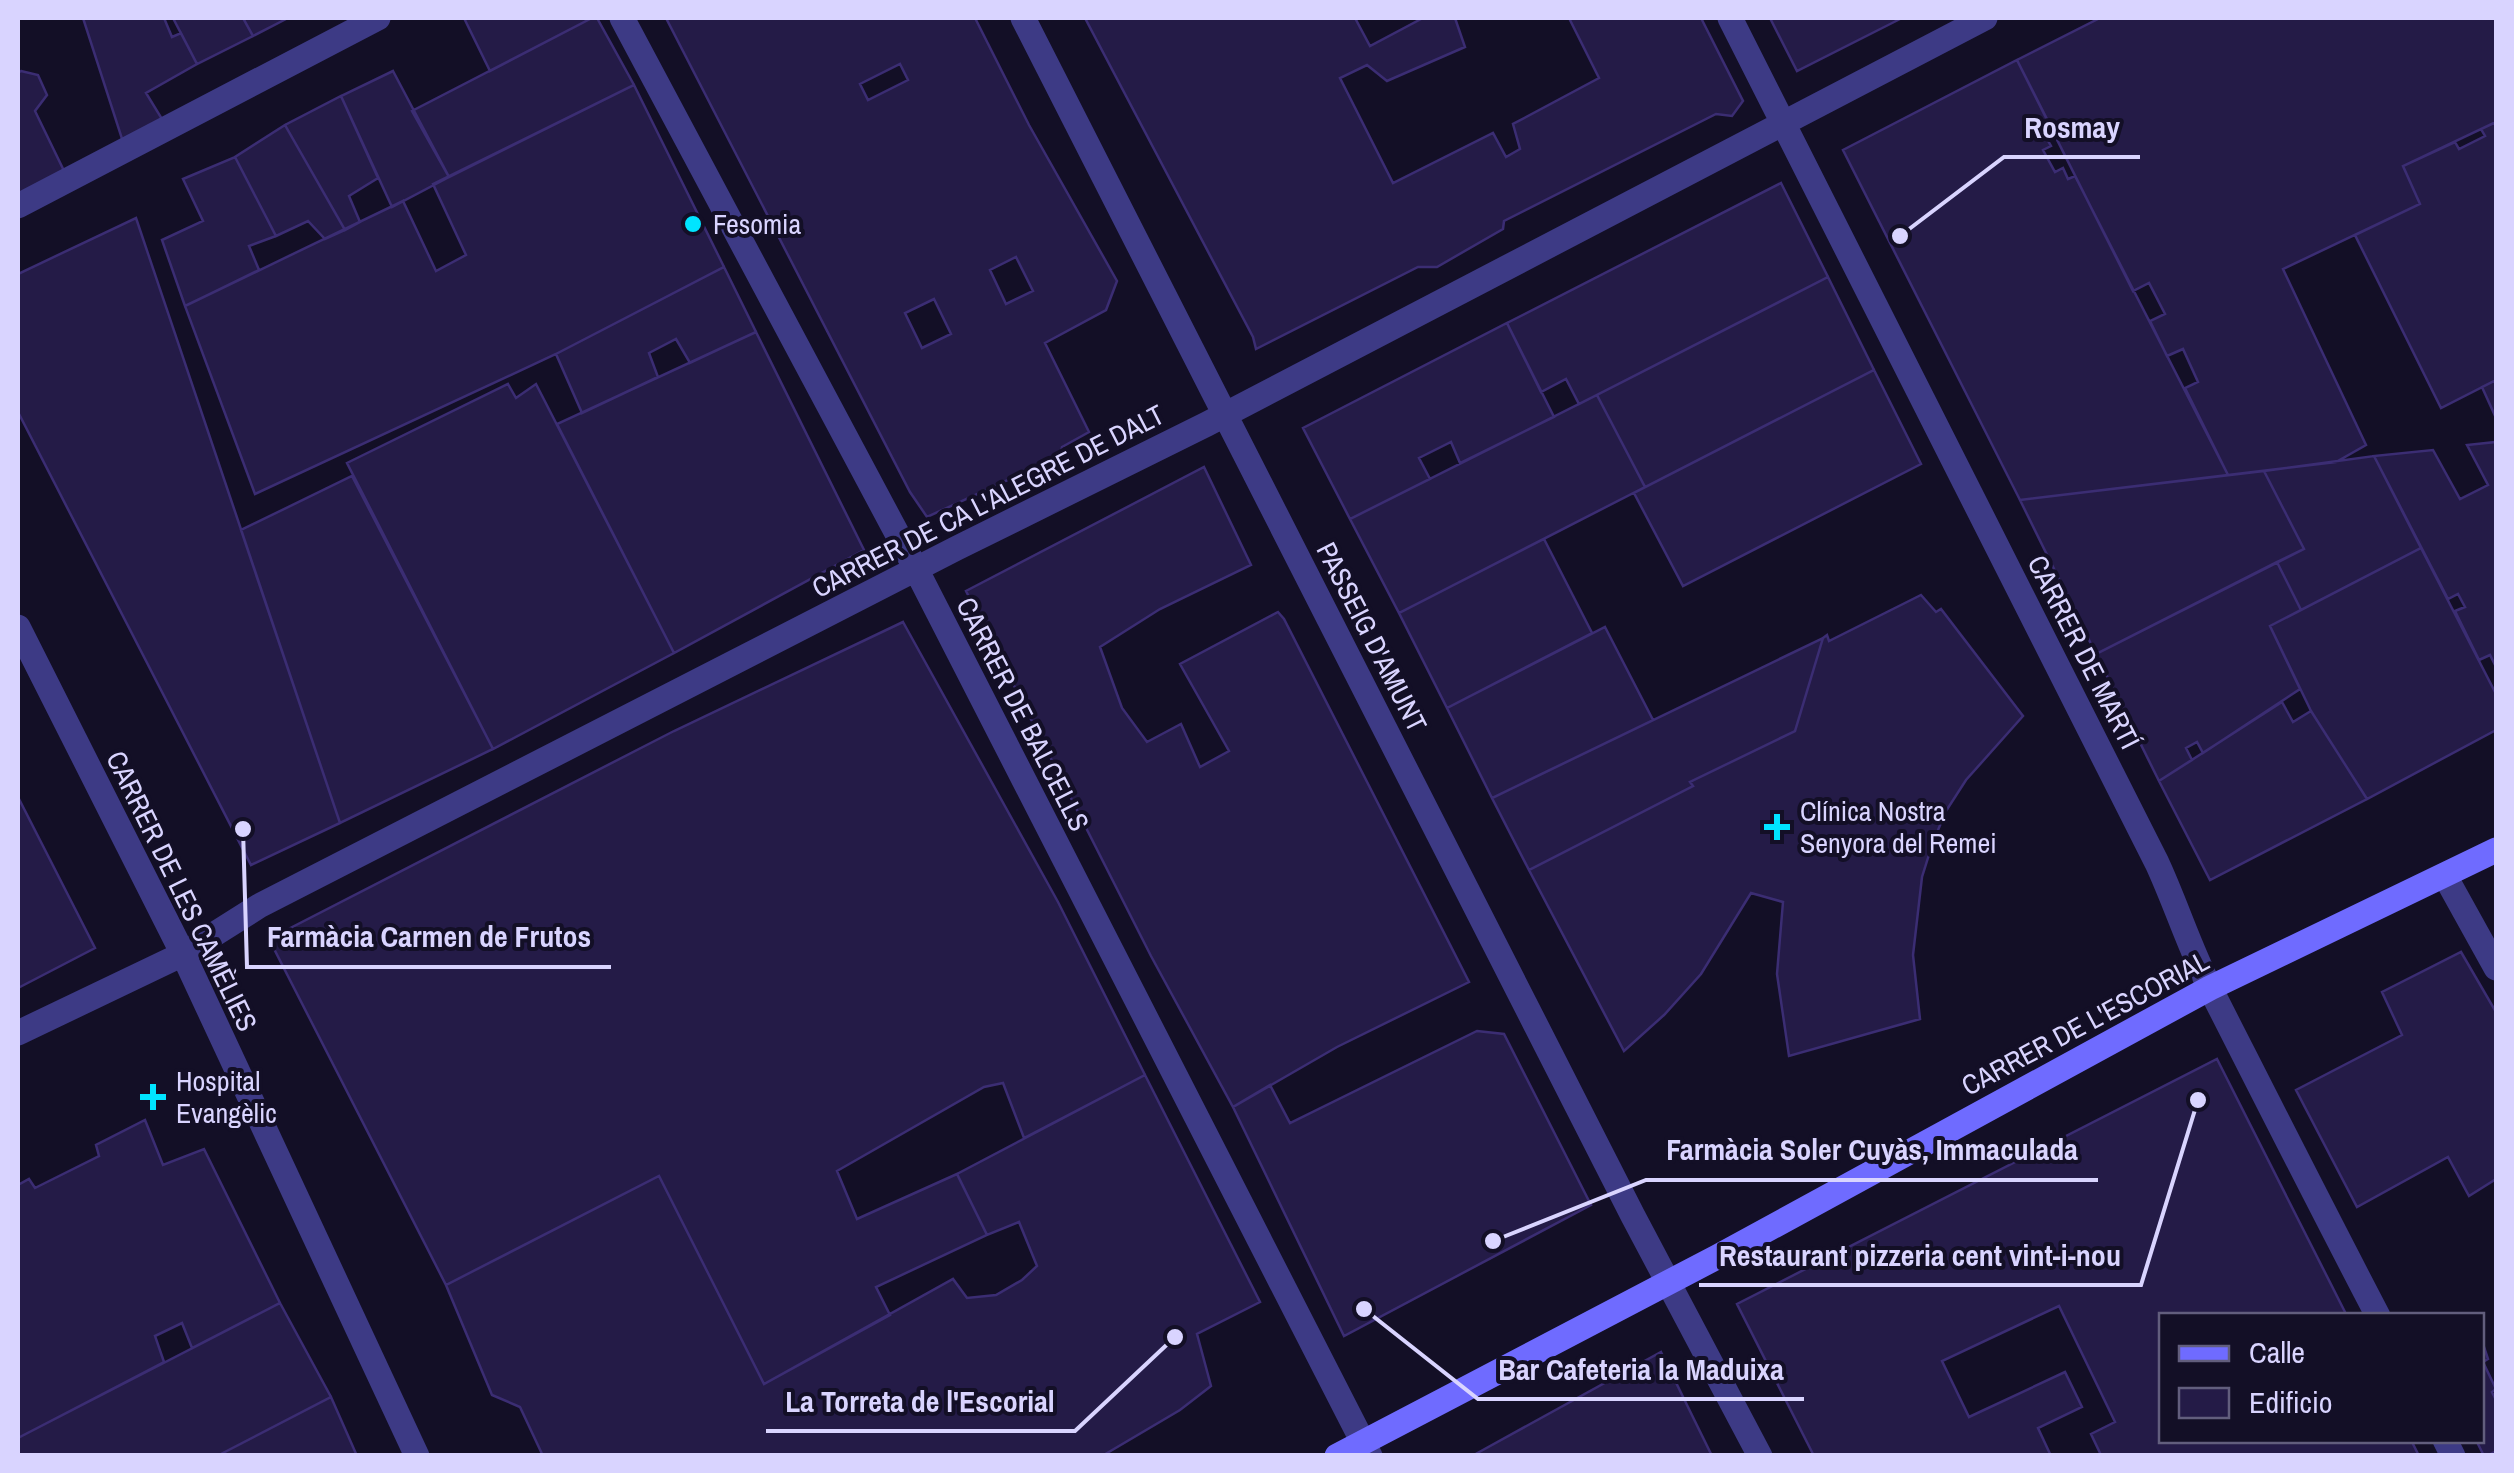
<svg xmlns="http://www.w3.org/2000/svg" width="2514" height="1473" font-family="'Archivo Narrow',sans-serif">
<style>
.building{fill:#241b47;stroke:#3b2d73;stroke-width:2.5;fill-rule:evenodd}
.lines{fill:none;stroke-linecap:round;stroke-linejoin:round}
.street{stroke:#3d3a85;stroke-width:25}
.secondary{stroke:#6f6bff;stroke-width:25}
.poi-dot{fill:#00e5ff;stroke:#130f26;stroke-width:4}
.labels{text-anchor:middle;stroke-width:8;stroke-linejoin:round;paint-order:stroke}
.poi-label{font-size:28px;fill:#d9d4ff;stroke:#130f26;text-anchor:start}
.street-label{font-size:28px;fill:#d9d4ff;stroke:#130f26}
.leader{fill:none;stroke:#d9d4ff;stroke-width:4}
.callout-dot{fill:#d9d4ff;stroke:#130f26;stroke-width:4}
.callout-label{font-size:30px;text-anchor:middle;font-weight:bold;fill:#d9d4ff;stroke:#130f26;stroke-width:8;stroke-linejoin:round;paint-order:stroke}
</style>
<rect width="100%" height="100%" fill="#130f26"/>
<path class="building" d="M 83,18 L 164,18 L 172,37 L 181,33 L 197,64 L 146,93 L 162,119 L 123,142 Z
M 173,18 L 243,18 L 253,36 L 197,64 Z
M 243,18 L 288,18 L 253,36 Z
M 464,18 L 592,18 L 490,71 Z
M 592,18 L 597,18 L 634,85 L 449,177 L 412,111 Z
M 666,18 L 975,18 L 1029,125 L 1117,281 L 1106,310 L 1045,343 L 1089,432 L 1062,447 L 1060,456 L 927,517 L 910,492 ZM 900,64 L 908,80 L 868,100 L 860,84 ZM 1016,257 L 1033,291 L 1006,304 L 990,270 ZM 934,299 L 951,334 L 922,348 L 905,313 Z
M 1085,18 L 1355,18 L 1370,46 L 1423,18 L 1455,18 L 1465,47 L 1387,81 L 1367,65 L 1340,78 L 1393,183 L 1493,133 L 1506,157 L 1520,149 L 1513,124 L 1599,78 L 1569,18 L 1701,18 L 1743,101 L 1732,116 L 1716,114 L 1504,221 L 1503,229 L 1437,267 L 1418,267 L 1256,349 L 1253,337 Z
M 1770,18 L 1902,18 L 1797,71 Z
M 2100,18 L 2496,18 L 2496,122 L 2403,166 L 2420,204 L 2283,269 L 2366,445 L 2336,462 L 2228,475 L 2185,388 L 2198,382 L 2183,349 L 2167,356 L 2150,321 L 2165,314 L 2149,283 L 2133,291 L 2017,60 Z
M 2017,60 L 2055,135 L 2047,139 L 2051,146 L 2043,150 L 2055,172 L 2063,168 L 2068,179 L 2075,176 L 2228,475 L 2020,500 L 1843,150 Z
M 21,71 L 38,75 L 47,95 L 35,111 L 66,175 L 18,199 L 18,73 Z
M 393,71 L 449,177 L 392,207 L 341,96 Z
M 634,85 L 724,267 L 556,354 L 255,494 L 185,306 L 403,201 L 436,271 L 466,255 L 433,184 Z
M 341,96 L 378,178 L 349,196 L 360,222 L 345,230 L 285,125 Z
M 2496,122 L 2496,380 L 2441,408 L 2355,235 L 2420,204 L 2403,166 L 2455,142 L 2459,149 L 2485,136 L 2481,129 Z
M 285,125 L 345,230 L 325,239 L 308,221 L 276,236 L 235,157 Z
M 235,157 L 276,236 L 249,246 L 259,270 L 185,306 L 162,240 L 203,221 L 183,179 Z
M 1781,183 L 1828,277 L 1579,404 L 1566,379 L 1541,392 L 1507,323 Z
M 136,218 L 340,823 L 251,865 L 18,412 L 18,274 Z
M 724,267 L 756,332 L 690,363 L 676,339 L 649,353 L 658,377 L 582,413 L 556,354 Z
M 1828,277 L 1874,370 L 1645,487 L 1597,395 Z
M 1507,323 L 1554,417 L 1460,463 L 1451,442 L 1419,458 L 1430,479 L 1350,519 L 1303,428 Z
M 756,332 L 864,550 L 674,653 L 557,424 Z
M 1874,370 L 1921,464 L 1683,586 L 1634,493 Z
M 2496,380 L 2496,418 L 2482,387 Z
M 508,384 L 516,398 L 536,384 L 674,653 L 493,749 L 347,463 Z
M 1597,395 L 1645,487 L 1399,613 L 1350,519 Z
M 2496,442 L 2496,667 L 2490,655 L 2479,660 L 2455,611 L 2465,607 L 2458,594 L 2448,599 L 2374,456 L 2433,450 L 2460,499 L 2488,485 L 2467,445 Z
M 2374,456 L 2421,548 L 2301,610 L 2277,562 L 2304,549 L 2264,471 Z
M 1204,467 L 1251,565 L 1160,609 L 1100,647 L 1122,708 L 1147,742 L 1181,724 L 1200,767 L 1229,751 L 1180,664 L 1278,612 L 1284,619 L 1469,982 L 1337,1047 L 1233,1107 L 1151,956 L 966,591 Z
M 2264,471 L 2304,549 L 2096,654 L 2020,500 Z
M 352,476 L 493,749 L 340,823 L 241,530 Z
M 1544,539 L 1592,633 L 1447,708 L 1399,613 Z
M 2421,548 L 2496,694 L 2496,730 L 2367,799 L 2311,711 L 2270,626 Z
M 2277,562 L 2301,610 L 2270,626 L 2300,689 L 2203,753 L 2197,742 L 2186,748 L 2192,760 L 2159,781 L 2096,654 Z
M 1921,595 L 1936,612 L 1941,609 L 2023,716 L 1966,780 L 1946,811 L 1933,842 L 1922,877 L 1913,955 L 1920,1019 L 1789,1056 L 1777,974 L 1783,902 L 1751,893 L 1701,974 L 1664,1015 L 1624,1051 L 1529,870 L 1693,786 L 1690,782 L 1795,731 L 1823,638 L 1827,635 L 1829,641 Z
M 903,622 L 1058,902 L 1145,1075 L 1024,1138 L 1003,1083 L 984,1087 L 837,1171 L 857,1219 L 957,1174 L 987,1235 L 876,1287 L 890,1315 L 764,1384 L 659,1176 L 446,1285 L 269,939 L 674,731 Z
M 1605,627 L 1653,720 L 1492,798 L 1447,708 Z
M 1823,638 L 1795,731 L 1690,782 L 1693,786 L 1529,870 L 1492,798 Z
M 2282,702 L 2293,722 L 2311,711 L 2367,799 L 2210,880 L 2159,781 Z
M 18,797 L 95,948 L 18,988 Z
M 2461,952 L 2496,1012 L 2496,1179 L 2469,1196 L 2448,1157 L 2357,1207 L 2296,1090 L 2402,1035 L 2382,992 Z
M 1477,1031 L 1504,1034 L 1591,1205 L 1344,1336 L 1233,1107 L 1270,1085 L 1290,1123 Z
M 2217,1059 L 2347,1316 L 2162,1316 L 2162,1440 L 2411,1440 L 2419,1456 L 2095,1456 L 2100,1453 L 2091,1434 L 2115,1422 L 2059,1306 L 1942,1361 L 1969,1417 L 2065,1372 L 2082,1407 L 2038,1428 L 2051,1456 L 1814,1456 L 1737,1304 Z
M 1145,1075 L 1260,1302 L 1197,1334 L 1211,1386 L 1180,1410 L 1102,1456 L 543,1456 L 520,1407 L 492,1395 L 446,1285 L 659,1176 L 764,1384 L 953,1279 L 967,1298 L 996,1295 L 1022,1280 L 1037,1266 L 1019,1222 L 987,1235 L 957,1174 Z
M 145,1120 L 163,1165 L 204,1149 L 280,1303 L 192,1348 L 182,1323 L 155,1336 L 164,1362 L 18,1438 L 18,1185 L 29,1179 L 35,1188 L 99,1156 L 96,1145 Z
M 280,1303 L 331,1397 L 217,1456 L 18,1456 L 18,1438 Z
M 2482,1341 L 2488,1359 L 2483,1362 L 2496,1389 L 2492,1392 L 2496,1400 L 2496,1451 L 2487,1456 L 2484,1456 L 2476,1440 L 2482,1440 Z
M 1661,1352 L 1712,1456 L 1472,1456 Z
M 331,1397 L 357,1456 L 217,1456 Z"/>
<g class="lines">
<path class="street" d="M 622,18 L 916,569 L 1370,1456
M 1023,18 L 1633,1216 L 1760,1456
M 1730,18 L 2157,863 C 2176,904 2190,949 2211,990 C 2266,1098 2321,1207 2378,1316
M 18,206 L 378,18
M 18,627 L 183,954 L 417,1456
M 2445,876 L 2496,968
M 18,1033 L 183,954 L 259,906 L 957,548 L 1207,424 L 1985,18
M 2445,1440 L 2453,1456"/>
<path class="secondary" d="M 1337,1456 L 1717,1257 L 2210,988 L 2496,850"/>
</g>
<g class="poi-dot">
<circle cx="693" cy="224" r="10"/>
<path d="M1772 812h10v10h10v10h-10v10h-10v-10h-10v-10h10z"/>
<path d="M148 1082h10v10h10v10h-10v10h-10v-10h-10v-10h10z"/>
</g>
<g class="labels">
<g class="poi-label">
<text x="713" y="234">Fesomia</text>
<text x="1800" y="821">Clínica Nostra<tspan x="1800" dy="32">Senyora del Remei</tspan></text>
<text x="176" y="1091">Hospital<tspan x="176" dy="32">Evangèlic</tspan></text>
</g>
<g class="street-label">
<text transform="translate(988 501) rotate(-27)" y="10">CARRER DE CA L'ALEGRE DE DALT</text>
<text transform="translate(1372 637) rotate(63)" y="10">PASSEIG D'AMUNT</text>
<text transform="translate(2084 652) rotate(63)" y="10">CARRER DE MARTÍ</text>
<text transform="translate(1023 714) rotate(63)" y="10">CARRER DE BALCELLS</text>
<text transform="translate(182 891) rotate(64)" y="10">CARRER DE LES CAMÈLIES</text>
<text transform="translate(2085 1023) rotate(-28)" y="10">CARRER DE L'ESCORIAL</text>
</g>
</g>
<path class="leader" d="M1900 236L2004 157H2140M243 829L247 967H611M1493 1241L1646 1180H2098M2198 1100L2141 1285H1699M1364 1309L1478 1399H1804M1175 1337L1075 1431H766"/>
<g class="callout-dot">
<circle cx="1900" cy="236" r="10"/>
<circle cx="243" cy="829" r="10"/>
<circle cx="1493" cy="1241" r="10"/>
<circle cx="2198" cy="1100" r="10"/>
<circle cx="1364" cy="1309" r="10"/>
<circle cx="1175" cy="1337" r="10"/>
</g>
<g class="callout-label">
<text x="2072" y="138">Rosmay</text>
<text x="429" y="947">Farmàcia Carmen de Frutos</text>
<text x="1872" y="1160">Farmàcia Soler Cuyàs, Immaculada</text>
<text x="1920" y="1266">Restaurant pizzeria cent vint-i-nou</text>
<text x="1641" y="1380">Bar Cafeteria la Maduixa</text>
<text x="920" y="1412">La Torreta de l'Escorial</text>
</g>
<rect width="2514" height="1473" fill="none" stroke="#d9d4ff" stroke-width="40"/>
<rect x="2159" y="1313" width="325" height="130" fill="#130f26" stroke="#625e7d" stroke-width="2.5"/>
<rect x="2179" y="1346" width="50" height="15" fill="#6f6bff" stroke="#625e7d" stroke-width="2.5"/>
<text x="2249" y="1363" font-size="30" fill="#d9d4ff">Calle</text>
<rect x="2179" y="1388" width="50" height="30" fill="#241b47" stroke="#625e7d" stroke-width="2.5"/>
<text x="2249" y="1413" font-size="30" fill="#d9d4ff">Edificio</text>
</svg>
